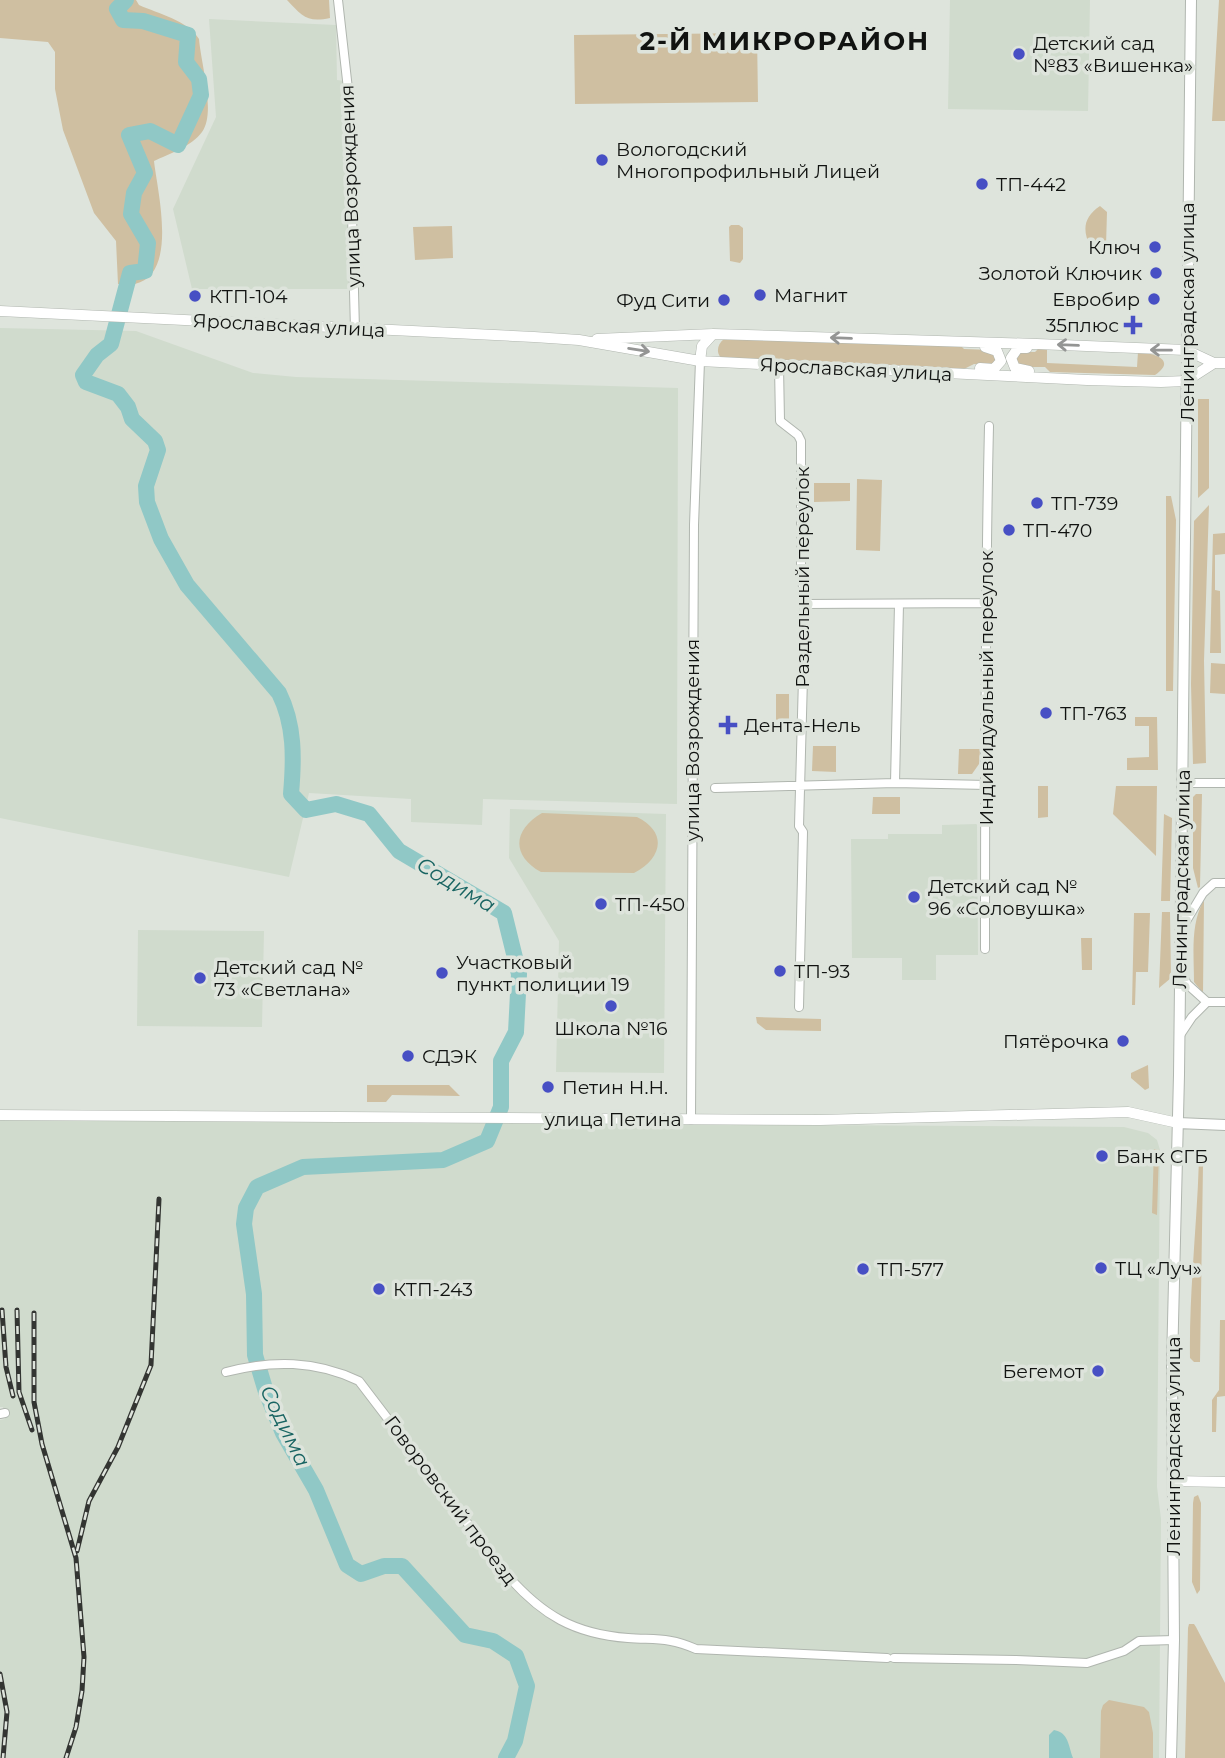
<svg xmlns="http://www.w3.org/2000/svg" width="1225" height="1758" font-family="Montserrat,sans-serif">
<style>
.built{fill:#d0dbcd}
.green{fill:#cfbfa1}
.water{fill:#90c8c6}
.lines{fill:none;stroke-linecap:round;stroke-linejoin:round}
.river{stroke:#90c8c6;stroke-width:16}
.minor-casing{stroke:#b0b6af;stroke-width:10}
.tertiary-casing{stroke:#b0b6af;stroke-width:11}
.secondary-casing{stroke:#b0b6af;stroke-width:12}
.minor{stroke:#fff;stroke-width:8}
.tertiary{stroke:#fff;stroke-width:10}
.secondary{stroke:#fff;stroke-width:10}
.rail-casing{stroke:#333532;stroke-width:5}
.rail{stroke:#dee4dc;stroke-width:2.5;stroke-dasharray:8;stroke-linecap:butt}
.oneway{stroke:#949594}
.poi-dot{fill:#474fc4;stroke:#dee4dc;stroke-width:2.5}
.labels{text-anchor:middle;stroke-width:7;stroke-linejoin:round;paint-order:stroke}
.poi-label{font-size:19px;fill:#111311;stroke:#dee4dc;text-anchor:start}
.street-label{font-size:19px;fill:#111311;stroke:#dee4dc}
.water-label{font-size:21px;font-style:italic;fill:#186462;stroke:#dee4dc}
.district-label{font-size:26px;font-weight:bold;letter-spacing:2px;fill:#111311;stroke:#dee4dc}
</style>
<rect width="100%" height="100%" fill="#dee4dc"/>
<path class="built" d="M 950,0 L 1090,0 L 1088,111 L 948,109 Z
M 209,19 L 336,25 L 337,80 L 345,81 L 350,289 L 192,289 L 173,209 L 216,117 Z
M 0,328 L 136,331 L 253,373 L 296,377 L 678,388 L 677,804 L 483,799 L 482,825 L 411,822 L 411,799 L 309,793 L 289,877 L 0,818 Z
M 510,809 L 666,814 L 664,1073 L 556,1072 L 559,941 L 509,858 Z
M 977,824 L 978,955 L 936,955 L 936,980 L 902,980 L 902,958 L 852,958 L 851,839 L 888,839 L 888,834 L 942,834 L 942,825 Z
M 138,930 L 264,931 L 262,1027 L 137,1026 Z
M 0,1120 L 1124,1127 L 1148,1133 L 1157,1140 L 1160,1150 L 1157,1487 L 1161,1519 L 1159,1758 L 0,1758 L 0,1420 L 5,1419 L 3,1407 L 0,1407 Z"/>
<path class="green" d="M 0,0 L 136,0 L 139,5 C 159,14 187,20 199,39 C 201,63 216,114 202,132 C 192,146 169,154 154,161 C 157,190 179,274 135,284 C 130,285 124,284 118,284 L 116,241 L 94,213 L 63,130 L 55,89 L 55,52 L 48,42 L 0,38 Z
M 287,0 L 329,0 L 330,18 C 307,23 302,16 287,0 Z
M 1219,0 L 1225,0 L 1225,121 L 1212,121 Z
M 757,33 L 758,102 L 575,104 L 574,35 Z
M 1100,206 L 1107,212 L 1106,246 L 1103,250 L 1090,246 C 1082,229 1084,217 1100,206 Z
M 731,225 L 739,225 L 743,228 L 743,259 L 740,263 L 730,261 L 729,227 Z
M 452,226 L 453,258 L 415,260 L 413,227 Z
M 724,339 L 960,345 L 964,349 L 990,350 L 997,358 L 992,365 L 974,364 L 964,369 L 727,361 C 716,358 715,346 724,339 Z
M 1038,349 L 1047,349 L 1047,363 L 1137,367 L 1138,352 C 1152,353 1178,359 1155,375 L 1050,372 L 1045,367 L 1022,367 L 1016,361 L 1016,356 L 1021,352 L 1035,352 Z
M 1198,399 L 1209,399 L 1209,488 L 1198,498 Z
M 857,479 L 882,480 L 880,551 L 856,550 Z
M 814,483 L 850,483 L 850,501 L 814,502 Z
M 1166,496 L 1171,496 L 1176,520 L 1173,691 L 1166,691 Z
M 1209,505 L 1204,661 L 1206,763 L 1193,764 L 1191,684 L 1194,521 Z
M 1225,533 L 1225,554 L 1215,555 L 1215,590 L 1220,591 L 1221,653 L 1210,653 L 1213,534 Z
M 1211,663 L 1225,664 L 1225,694 L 1210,693 Z
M 776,694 L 789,694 L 789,727 L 776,726 Z
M 1135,717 L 1157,717 L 1158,770 L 1127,770 L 1127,758 L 1149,757 L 1149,726 L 1135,726 Z
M 813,746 L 836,746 L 836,772 L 812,771 Z
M 959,749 L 980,749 L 979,764 L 972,774 L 958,774 Z
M 1038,786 L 1048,786 L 1048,817 L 1038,818 Z
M 1116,786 L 1157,786 L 1156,856 L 1113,814 Z
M 1196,794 L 1202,794 L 1200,887 L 1198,888 L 1193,868 L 1193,797 Z
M 873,797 L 900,797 L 900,814 L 872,814 Z
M 542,813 L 637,817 C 669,833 661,859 634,873 L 541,872 C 510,855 514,829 542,813 Z
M 1164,814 L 1172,818 L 1170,901 L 1161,901 Z
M 1204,900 L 1203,993 L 1194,982 C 1194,955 1190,924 1204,900 Z
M 1162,912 L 1170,912 L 1171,978 L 1159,988 Z
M 1134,913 L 1150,913 L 1148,972 L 1136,972 L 1135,1005 L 1132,1005 Z
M 1081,938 L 1092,938 L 1092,970 L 1082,970 Z
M 756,1017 L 821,1019 L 821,1031 L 766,1030 L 757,1023 Z
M 1148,1065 L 1149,1088 L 1145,1090 L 1131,1078 L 1131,1073 Z
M 367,1085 L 449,1085 L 460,1096 L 392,1095 L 386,1102 L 367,1102 Z
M 1154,1149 L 1159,1150 L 1157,1215 L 1152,1213 Z
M 1199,1159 L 1203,1165 L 1200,1362 L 1194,1362 L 1190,1358 C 1189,1291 1197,1226 1199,1159 Z
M 1220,1320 L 1225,1320 L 1225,1396 L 1217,1397 L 1216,1432 L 1212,1432 L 1212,1400 L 1219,1390 Z
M 1198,1495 L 1201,1503 L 1200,1590 L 1197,1594 L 1192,1582 L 1193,1503 L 1194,1497 Z
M 1189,1624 L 1194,1624 L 1196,1627 L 1225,1683 L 1225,1758 L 1185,1758 L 1188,1628 Z
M 1109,1700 L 1144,1707 L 1149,1712 L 1153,1733 L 1153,1758 L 1100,1758 L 1101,1711 L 1103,1705 Z"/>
<path class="water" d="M 1054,1730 C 1069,1733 1068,1745 1073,1758 L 1049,1758 L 1049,1735 Z"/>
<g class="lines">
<path class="river" d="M 126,0 L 117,9 L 123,20 L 143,21 L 188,35 L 186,62 L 199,79 L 201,95 L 178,145 L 150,131 L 129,135 L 145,173 L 134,193 L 131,214 L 148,243 L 145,271 L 130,273 L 111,344 L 97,355 L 83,375 L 86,382 L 118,394 L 128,407 L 132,419 L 155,441 L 158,450 L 146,486 L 147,502 L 161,539 L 187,585 L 279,693 C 295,725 294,759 291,794 L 306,810 L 336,804 L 369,814 L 399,851 L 504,913 L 519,974 L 516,1032 L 501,1061 L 501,1107 L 487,1141 L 443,1160 L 303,1167 L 257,1187 L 246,1208 L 244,1224 L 254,1294 L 255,1355 L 266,1392 L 283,1433 L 316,1490 L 347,1565 L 361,1574 L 384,1566 L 402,1566 L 465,1635 L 493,1641 L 516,1656 L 527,1686 L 515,1741 L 506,1758"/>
<g class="minor-casing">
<path id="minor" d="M 338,0 L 349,98 L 355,330
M 779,366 L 780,421 L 798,435 L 801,441 L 801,570 L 805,604 L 799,826 L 803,832 L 799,1007
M 805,604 L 985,603
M 895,783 L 899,604
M 1183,783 L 1225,783
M 715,788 L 895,783 L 987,785
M 1182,928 L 1203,893 L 1214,883 L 1225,883
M 985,949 C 985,775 985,601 989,426
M 1182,974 L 1187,984 L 1207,1002 L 1225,1002
M 1180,1035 L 1192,1017 L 1207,1002
M 691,1120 L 694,525 L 700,361
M 226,1372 C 272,1360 315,1360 359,1381 L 507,1575 C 542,1615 574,1634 628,1638 C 656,1640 669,1637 696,1649 L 887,1658
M 0,1414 L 5,1413
M 894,1658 L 1016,1660 L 1087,1663 L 1124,1651 L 1139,1641 L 1174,1640"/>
</g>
<g class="tertiary-casing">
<path id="tertiary" d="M 0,311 L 534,337 L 579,340 L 700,361 L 1087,380 L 1161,382 L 1186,381 L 1214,363
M 597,339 L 713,334 L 1037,344 L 1186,350 L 1214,363 L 1225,363
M 1027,348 L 1018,348 L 1011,358 L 1015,368 L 1029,371
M 700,361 L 702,346 L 713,334
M 980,368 L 994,369 L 1001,361 L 997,351 L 985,347
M 0,1115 L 820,1120 L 1128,1112 L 1178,1123
M 1173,1481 L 1225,1482"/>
</g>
<g class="secondary-casing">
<path id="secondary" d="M 1178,1123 L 1225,1125
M 1171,1758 L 1174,1640 L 1172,1364 L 1179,1075 L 1191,0"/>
</g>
<use href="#minor" class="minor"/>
<use href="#tertiary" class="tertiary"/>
<use href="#secondary" class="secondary"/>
<g class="rail-casing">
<path id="rail" d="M 2,1310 L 6,1367 L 13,1396
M 17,1310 L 19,1392 L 32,1430
M 34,1313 L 34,1402 L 42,1444 L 76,1558 L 84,1657 L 82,1691 L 76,1727 L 66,1758
M 77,1551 L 89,1501 L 118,1447 L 151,1365 L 159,1199
M 0,1674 L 7,1712 L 3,1758"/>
</g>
<use href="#rail" class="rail"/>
</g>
<defs><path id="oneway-shaft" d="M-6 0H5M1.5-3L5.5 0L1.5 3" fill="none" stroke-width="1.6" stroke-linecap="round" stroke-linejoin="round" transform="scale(1.75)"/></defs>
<g class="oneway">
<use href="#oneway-shaft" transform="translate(841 338) rotate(-178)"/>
<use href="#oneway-shaft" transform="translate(1068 345) rotate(-178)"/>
<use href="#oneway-shaft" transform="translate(639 350) rotate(9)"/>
<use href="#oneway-shaft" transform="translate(1161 350) rotate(-179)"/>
</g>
<g class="poi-dot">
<circle cx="1019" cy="54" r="7"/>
<circle cx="602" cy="160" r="7"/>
<circle cx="982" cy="184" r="7"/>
<circle cx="1155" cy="247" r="7"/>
<circle cx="1156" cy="273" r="7"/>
<circle cx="760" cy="295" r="7"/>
<circle cx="195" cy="296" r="7"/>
<circle cx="1154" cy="299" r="7"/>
<circle cx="724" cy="300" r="7"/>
<path d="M1129.5 314.5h7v7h7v7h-7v7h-7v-7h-7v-7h7z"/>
<circle cx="1037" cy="503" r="7"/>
<circle cx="1009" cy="530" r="7"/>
<circle cx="1046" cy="713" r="7"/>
<path d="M724.5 714.5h7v7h7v7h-7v7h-7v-7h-7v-7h7z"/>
<circle cx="914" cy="897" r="7"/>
<circle cx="601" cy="904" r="7"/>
<circle cx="780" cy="971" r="7"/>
<circle cx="442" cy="973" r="7"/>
<circle cx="200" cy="978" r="7"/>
<circle cx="611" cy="1006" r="7"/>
<circle cx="1123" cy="1041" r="7"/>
<circle cx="408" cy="1056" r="7"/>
<circle cx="548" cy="1087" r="7"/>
<circle cx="1102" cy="1156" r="7"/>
<circle cx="1101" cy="1268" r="7"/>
<circle cx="863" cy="1269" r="7"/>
<circle cx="379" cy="1289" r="7"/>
<circle cx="1098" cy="1371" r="7"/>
</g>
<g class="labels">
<g class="poi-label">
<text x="1033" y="50">Детский сад<tspan x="1033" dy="22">№83 «Вишенка»</tspan></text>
<text x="616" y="156">Вологодский<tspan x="616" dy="22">Многопрофильный Лицей</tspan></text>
<text x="996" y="191">ТП-442</text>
<text x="1141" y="254" text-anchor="end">Ключ</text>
<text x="1142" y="280" text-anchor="end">Золотой Ключик</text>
<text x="774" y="302">Магнит</text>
<text x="209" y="303">КТП-104</text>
<text x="1140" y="306" text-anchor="end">Евробир</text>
<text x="710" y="307" text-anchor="end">Фуд Сити</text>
<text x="1119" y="332" text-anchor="end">35плюс</text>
<text x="1051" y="510">ТП-739</text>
<text x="1023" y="537">ТП-470</text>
<text x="1060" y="720">ТП-763</text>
<text x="744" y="732">Дента-Нель</text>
<text x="928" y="893">Детский сад №<tspan x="928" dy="22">96 «Соловушка»</tspan></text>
<text x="615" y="911">ТП-450</text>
<text x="456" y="969">Участковый<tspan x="456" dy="22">пункт полиции 19</tspan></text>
<text x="214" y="974">Детский сад №<tspan x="214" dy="22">73 «Светлана»</tspan></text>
<text x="794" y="978">ТП-93</text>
<text x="611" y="1035" text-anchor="middle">Школа №16</text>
<text x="1109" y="1048" text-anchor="end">Пятёрочка</text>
<text x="422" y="1063">СДЭК</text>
<text x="562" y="1094">Петин Н.Н.</text>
<text x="1116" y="1163">Банк СГБ</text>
<text x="1115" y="1275">ТЦ «Луч»</text>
<text x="877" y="1276">ТП-577</text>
<text x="393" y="1296">КТП-243</text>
<text x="1084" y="1378" text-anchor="end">Бегемот</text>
</g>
<g class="street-label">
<text transform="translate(350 186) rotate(-92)" y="7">улица Возрождения</text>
<text transform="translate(1187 312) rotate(-90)" y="7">Ленинградская улица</text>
<text transform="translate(289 325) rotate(3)" y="7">Ярославская улица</text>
<text transform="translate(856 369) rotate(3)" y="7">Ярославская улица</text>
<text transform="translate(802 577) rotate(-90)" y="7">Раздельный переулок</text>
<text transform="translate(986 688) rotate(-90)" y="7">Индивидуальный переулок</text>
<text transform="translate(692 740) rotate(-90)" y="7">улица Возрождения</text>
<text transform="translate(1181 879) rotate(-89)" y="7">Ленинградская улица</text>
<text x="613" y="1126">улица Петина</text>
<text transform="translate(1173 1446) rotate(-90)" y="7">Ленинградская улица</text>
<text transform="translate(451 1500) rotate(53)" y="7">Говоровский проезд</text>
</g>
<g class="water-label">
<text transform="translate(456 885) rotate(31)" y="7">Содима</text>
<text transform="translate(285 1426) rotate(64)" y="7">Содима</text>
</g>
<g class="district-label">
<text x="785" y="50">2-Й МИКРОРАЙОН</text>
</g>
</g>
</svg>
